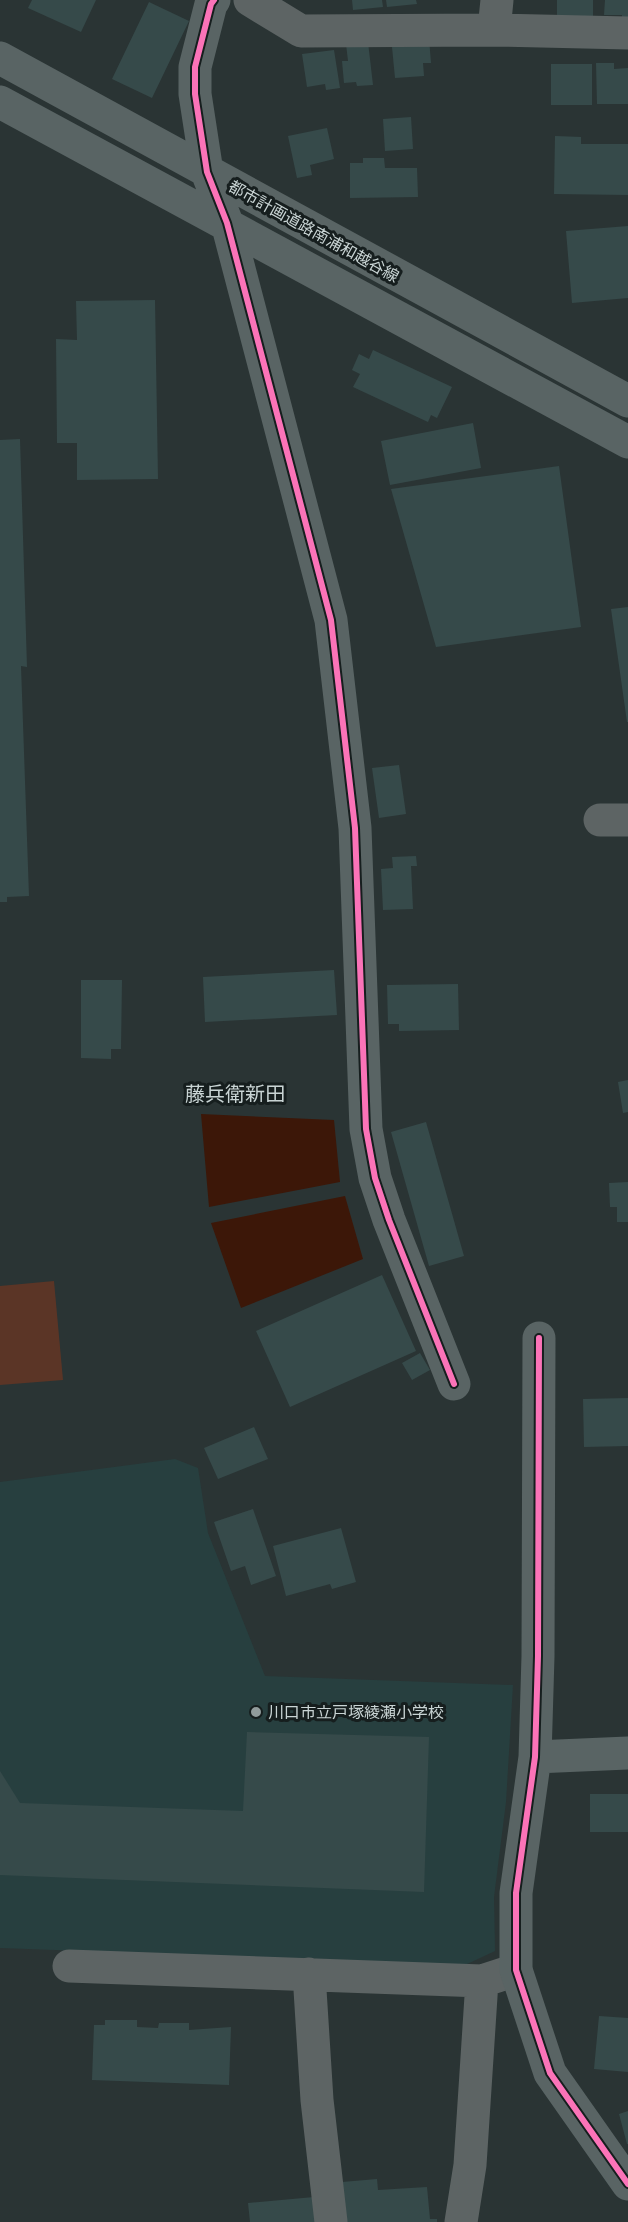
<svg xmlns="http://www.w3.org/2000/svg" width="628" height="2222" font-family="Signika,'Noto Sans JP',sans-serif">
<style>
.built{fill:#273f3f}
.green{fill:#5b3526}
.water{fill:#3c1708}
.building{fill:#364a4a}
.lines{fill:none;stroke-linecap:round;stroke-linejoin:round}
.street{stroke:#5d6464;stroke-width:33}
.secondary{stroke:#596464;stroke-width:33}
.cycleway-casing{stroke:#161e1e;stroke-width:10}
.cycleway{stroke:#fb73b8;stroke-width:6}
.poi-dot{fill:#919c9c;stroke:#161e1e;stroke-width:2}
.labels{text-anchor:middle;stroke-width:6;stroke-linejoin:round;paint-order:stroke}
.street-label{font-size:16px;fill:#c9d4d4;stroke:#161e1e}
.poi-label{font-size:16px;fill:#c9d4d4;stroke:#161e1e;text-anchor:start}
.quarter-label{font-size:20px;fill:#c9d4d4;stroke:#161e1e}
</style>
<rect width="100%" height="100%" fill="#2a3434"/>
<path class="built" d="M 175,1459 L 198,1468 L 208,1533 L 265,1676 L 513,1685 L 506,1802 L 494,1897 L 495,1951 L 465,1965 L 0,1948 L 0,1482 Z"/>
<path class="green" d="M 54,1281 L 63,1380 L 0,1385 L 0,1286 Z"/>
<path class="water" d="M 201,1114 L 334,1120 L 340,1182 L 209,1207 Z
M 345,1196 L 363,1259 L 241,1308 L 211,1223 Z"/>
<path class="building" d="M 32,0 L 96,0 L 81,32 L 28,8 Z
M 352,0 L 382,0 L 383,7 L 353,10 Z
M 386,0 L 416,0 L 417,4 L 387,7 Z
M 557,0 L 593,0 L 593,17 L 557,16 Z
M 605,0 L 628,0 L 628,21 L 622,21 L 622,15 L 604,15 Z
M 149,2 L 189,21 L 152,98 L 112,79 Z
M 429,38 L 431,63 L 423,63 L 424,76 L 395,78 L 392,47 Z
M 368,42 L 373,85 L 357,86 L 356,82 L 344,83 L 342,61 L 348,61 L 346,44 Z
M 334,50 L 340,88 L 326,90 L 325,84 L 307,87 L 302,54 Z
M 596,63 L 614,63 L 614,69 L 628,68 L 628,104 L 597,104 Z
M 551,64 L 592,64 L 592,105 L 551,105 Z
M 411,117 L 413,149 L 385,151 L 383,119 Z
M 327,128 L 334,159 L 310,165 L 312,175 L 297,178 L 288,136 Z
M 555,136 L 581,137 L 581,144 L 628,144 L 628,195 L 554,194 Z
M 363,158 L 384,158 L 385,168 L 417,168 L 418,197 L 350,198 L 350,163 L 363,163 Z
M 628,226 L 628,298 L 572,303 L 566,231 Z
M 155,300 L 158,479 L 77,480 L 77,443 L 57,443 L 56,339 L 77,340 L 76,301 Z
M 373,350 L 452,387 L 437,418 L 431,415 L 428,422 L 353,387 L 360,374 L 352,370 L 359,354 L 369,359 Z
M 473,423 L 481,468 L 390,485 L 381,441 Z
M 20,439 L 27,667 L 21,666 L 29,896 L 7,897 L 7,902 L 0,902 L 0,440 Z
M 559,466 L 581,627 L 436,647 L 391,489 Z
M 628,607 L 628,722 L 627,722 L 611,609 Z
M 399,765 L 406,814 L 379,818 L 372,768 Z
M 416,856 L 417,866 L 411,866 L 413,909 L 383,910 L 381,869 L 393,868 L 392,857 Z
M 334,970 L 337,1015 L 205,1022 L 203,977 Z
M 81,980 L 122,980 L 121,1049 L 111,1049 L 111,1059 L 81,1058 Z
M 458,984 L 459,1030 L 399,1031 L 399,1024 L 388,1024 L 387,985 Z
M 628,1080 L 628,1112 L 623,1113 L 618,1082 Z
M 426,1122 L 464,1256 L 429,1266 L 391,1132 Z
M 628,1182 L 628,1222 L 617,1222 L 617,1207 L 610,1207 L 609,1183 Z
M 382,1275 L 416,1351 L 290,1407 L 256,1331 Z
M 420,1353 L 430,1370 L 412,1380 L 402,1363 Z
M 628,1398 L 628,1446 L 584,1447 L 583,1399 Z
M 254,1427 L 268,1459 L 218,1479 L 204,1448 Z
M 253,1509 L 276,1576 L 251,1585 L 245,1566 L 231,1571 L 214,1522 Z
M 341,1528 L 356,1582 L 332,1589 L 330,1584 L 286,1596 L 273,1546 Z
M 247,1732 L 429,1737 L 424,1892 L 0,1875 L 0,1771 L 20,1803 L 243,1811 Z
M 590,1794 L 628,1794 L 628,1832 L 590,1832 Z
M 599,2016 L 628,2018 L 628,2072 L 594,2069 Z
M 105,2020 L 137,2020 L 137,2027 L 158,2028 L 159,2023 L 189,2023 L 189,2030 L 231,2027 L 229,2085 L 92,2080 L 94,2025 L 105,2025 Z
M 628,2111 L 628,2144 L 627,2144 L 619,2114 Z
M 377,2179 L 378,2190 L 427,2187 L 430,2219 L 437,2219 L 437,2222 L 345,2222 L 342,2182 Z
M 314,2197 L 317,2222 L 250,2222 L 248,2203 Z"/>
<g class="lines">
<path class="street" d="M 250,0 L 301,31 L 494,30 L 628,33
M 494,30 L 497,0
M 600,820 L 628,820
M 69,1966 L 482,1981 L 516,1970
M 309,1974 L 317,2100 L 331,2222
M 461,2222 L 470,2165 L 482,1981"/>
<path class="secondary" d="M 214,0 L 211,4 L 195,67 L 195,94 L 207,172 L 227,223 L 331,620 L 355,828 L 366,1129 L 375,1178 L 389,1220 L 454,1384
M 0,58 L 628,401
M 0,102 L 628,442
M 539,1338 L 538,1656 L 535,1757 L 516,1893 L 516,1970 L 550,2073 L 628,2184
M 535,1757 L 628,1753"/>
<g class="cycleway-casing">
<path id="cycleway" d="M 214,0 L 211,4 L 195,67 L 195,94 L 207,172 L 227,223 L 331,620 L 355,828 L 366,1129 L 375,1178 L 389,1220 L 454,1384
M 539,1338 L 538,1656 L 535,1757 L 516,1893 L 516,1970 L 550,2073 L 628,2184"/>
</g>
<use href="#cycleway" class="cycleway"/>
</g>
<circle class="poi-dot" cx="256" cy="1712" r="6"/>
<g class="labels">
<g class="street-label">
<text transform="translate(314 231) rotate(29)" y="6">都市計画道路南浦和越谷線</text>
</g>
<g class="poi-label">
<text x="268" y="1718">川口市立戸塚綾瀬小学校</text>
</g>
<g class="quarter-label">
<text x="235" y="1101">藤兵衛新田</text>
</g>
</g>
</svg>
